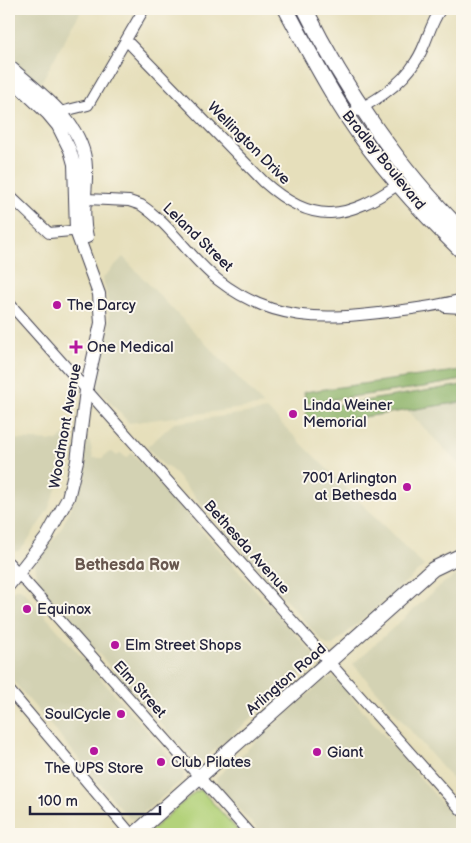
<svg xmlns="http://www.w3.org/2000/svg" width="471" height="843" font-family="'Balsamiq Sans',sans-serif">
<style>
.built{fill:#d3d2b3}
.green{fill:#b3d27a;stroke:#6a7a5a}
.forest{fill:#8eb46a;stroke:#586b52}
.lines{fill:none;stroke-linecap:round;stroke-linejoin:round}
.minor-casing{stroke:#3f3e4e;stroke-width:12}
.tertiary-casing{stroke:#3f3e4e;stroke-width:14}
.secondary-casing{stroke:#3f3e4e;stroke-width:16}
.primary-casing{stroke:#3f3e4e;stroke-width:17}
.minor{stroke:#fff;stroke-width:10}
.tertiary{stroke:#fff;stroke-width:12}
.secondary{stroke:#fff;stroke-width:14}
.primary{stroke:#fff;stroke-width:15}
.poi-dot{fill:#b5179e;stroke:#fbf7ec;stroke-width:2}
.labels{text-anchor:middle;stroke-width:4;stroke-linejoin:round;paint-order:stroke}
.street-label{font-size:15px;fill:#22223b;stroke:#fbf7ec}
.poi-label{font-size:15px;fill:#22223b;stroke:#fbf7ec;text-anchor:start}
.neighbourhood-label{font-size:16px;font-weight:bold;fill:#68574f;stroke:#fbf7ec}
</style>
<rect width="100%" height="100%" fill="#fbf7ec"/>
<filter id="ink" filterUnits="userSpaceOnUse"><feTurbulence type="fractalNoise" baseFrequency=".02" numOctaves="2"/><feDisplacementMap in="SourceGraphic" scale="10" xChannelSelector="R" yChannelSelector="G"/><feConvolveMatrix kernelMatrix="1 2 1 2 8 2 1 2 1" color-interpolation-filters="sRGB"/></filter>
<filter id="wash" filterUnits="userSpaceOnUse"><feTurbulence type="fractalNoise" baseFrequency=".0096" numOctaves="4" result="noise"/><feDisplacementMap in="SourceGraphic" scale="20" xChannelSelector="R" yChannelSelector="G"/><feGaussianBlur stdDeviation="1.12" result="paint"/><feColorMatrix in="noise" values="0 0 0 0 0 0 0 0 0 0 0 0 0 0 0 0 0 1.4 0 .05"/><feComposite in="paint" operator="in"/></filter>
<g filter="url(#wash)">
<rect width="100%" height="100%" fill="#e6dfbb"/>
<path class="built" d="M 9,9 L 82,9 L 39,86 L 9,58 Z
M 123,257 L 264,405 L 129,423 L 101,392 L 94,389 L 109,331 L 109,308 L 103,278 Z
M 462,402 L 462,468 L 408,411 Z
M 268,410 L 424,566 L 333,645 L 328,646 L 322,641 L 168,466 L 164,466 L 147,447 L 174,423 Z
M 67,433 L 61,476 L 48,510 L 24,546 L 18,551 L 11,552 L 9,551 L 9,439 L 57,441 Z
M 86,440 L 89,440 L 91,446 L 93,458 L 103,458 L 107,453 L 112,452 L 117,456 L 121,453 L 126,458 L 132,453 L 314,655 L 313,664 L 203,760 L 193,760 L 52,601 L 38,581 L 35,564 L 60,531 L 76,498 Z
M 462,572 L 462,790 L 353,664 L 442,584 Z
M 15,589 L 20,589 L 24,592 L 184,773 L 183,779 L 135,820 L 129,818 L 9,676 L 9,596 Z
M 333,677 L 348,689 L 346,691 L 462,827 L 462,834 L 262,834 L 224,793 L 217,783 L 216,778 L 220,774 L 323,681 Z"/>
<path class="green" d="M 201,790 L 241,834 L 147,834 L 195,792 Z"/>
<path class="forest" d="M 462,370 L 462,380 L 424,387 L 306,403 L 304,392 Z
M 462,385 L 462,402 L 318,424 L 305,416 L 307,407 L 345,404 Z"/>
</g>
<g filter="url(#ink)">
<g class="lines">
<g class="minor-casing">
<path id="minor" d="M 126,40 L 264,182 C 314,227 347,219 399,184
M 60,112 L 88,105 L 144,9
M 346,116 C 372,103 401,86 416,61 C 427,45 429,25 441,9
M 9,195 L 49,233 L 82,230
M 86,199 L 129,201 L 141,205 C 171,225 190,258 218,280 C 272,322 323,320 388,312 C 413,309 438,306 462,299
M 9,303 L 462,811
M 445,307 L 462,308
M 9,563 L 250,834
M 9,690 L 131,834"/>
</g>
<g class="tertiary-casing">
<path id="tertiary" d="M 9,66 C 39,93 85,123 86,168 C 87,191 81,214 87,237
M 9,77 L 48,114 L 58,126 L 70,150 L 74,164 L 76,231 L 99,294 L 101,323 L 86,390 L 77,461 L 68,498 L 46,538 L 9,585"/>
</g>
<g class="secondary-casing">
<path id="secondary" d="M 135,834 L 433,569 L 462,555"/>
</g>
<g class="primary-casing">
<path id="primary" d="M 286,9 C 305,45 324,81 346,115 C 378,164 420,211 462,251
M 305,9 C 344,88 399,169 462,231"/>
</g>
<use href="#minor" class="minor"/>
<use href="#tertiary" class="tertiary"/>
<use href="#secondary" class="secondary"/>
<use href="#primary" class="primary"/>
</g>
</g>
<g class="poi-dot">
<circle cx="57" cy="305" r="5"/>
<path d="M73.5 339.5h5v5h5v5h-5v5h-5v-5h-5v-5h5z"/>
<circle cx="293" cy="414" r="5"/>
<circle cx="407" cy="487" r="5"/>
<circle cx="27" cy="609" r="5"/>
<circle cx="115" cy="645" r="5"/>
<circle cx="121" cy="714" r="5"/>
<circle cx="94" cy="751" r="5"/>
<circle cx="317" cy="752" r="5"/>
<circle cx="161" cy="762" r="5"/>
</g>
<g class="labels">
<g class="street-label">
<text transform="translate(249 143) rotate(45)" y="5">Wellington Drive</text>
<text transform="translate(384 160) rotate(51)" y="5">Bradley Boulevard</text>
<text transform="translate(198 237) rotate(44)" y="5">Leland Street</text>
<text transform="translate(65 426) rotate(-80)" y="5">Woodmont Avenue</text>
<text transform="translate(247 547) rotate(48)" y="5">Bethesda Avenue</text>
<text transform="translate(286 679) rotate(-41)" y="5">Arlington Road</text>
<text transform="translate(140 689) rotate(48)" y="5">Elm Street</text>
</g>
<g class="poi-label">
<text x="67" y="310">The Darcy</text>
<text x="87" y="352">One Medical</text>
<text x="303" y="410">Linda Weiner<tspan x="303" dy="17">Memorial</tspan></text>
<text x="397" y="483" text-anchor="end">7001 Arlington<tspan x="397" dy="17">at Bethesda</tspan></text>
<text x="37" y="614">Equinox</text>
<text x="125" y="650">Elm Street Shops</text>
<text x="111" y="719" text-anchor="end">SoulCycle</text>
<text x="327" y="757">Giant</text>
<text x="171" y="767">Club Pilates</text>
<text x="94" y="773" text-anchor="middle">The UPS Store</text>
</g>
<g class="neighbourhood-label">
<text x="127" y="570">Bethesda Row</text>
</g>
</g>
<rect width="471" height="843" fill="none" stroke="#fbf7ec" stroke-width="30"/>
<path d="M30 806v8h130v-8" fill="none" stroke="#22223b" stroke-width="2.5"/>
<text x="38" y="806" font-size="15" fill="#22223b" stroke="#fbf7ec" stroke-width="4" paint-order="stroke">100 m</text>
</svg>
